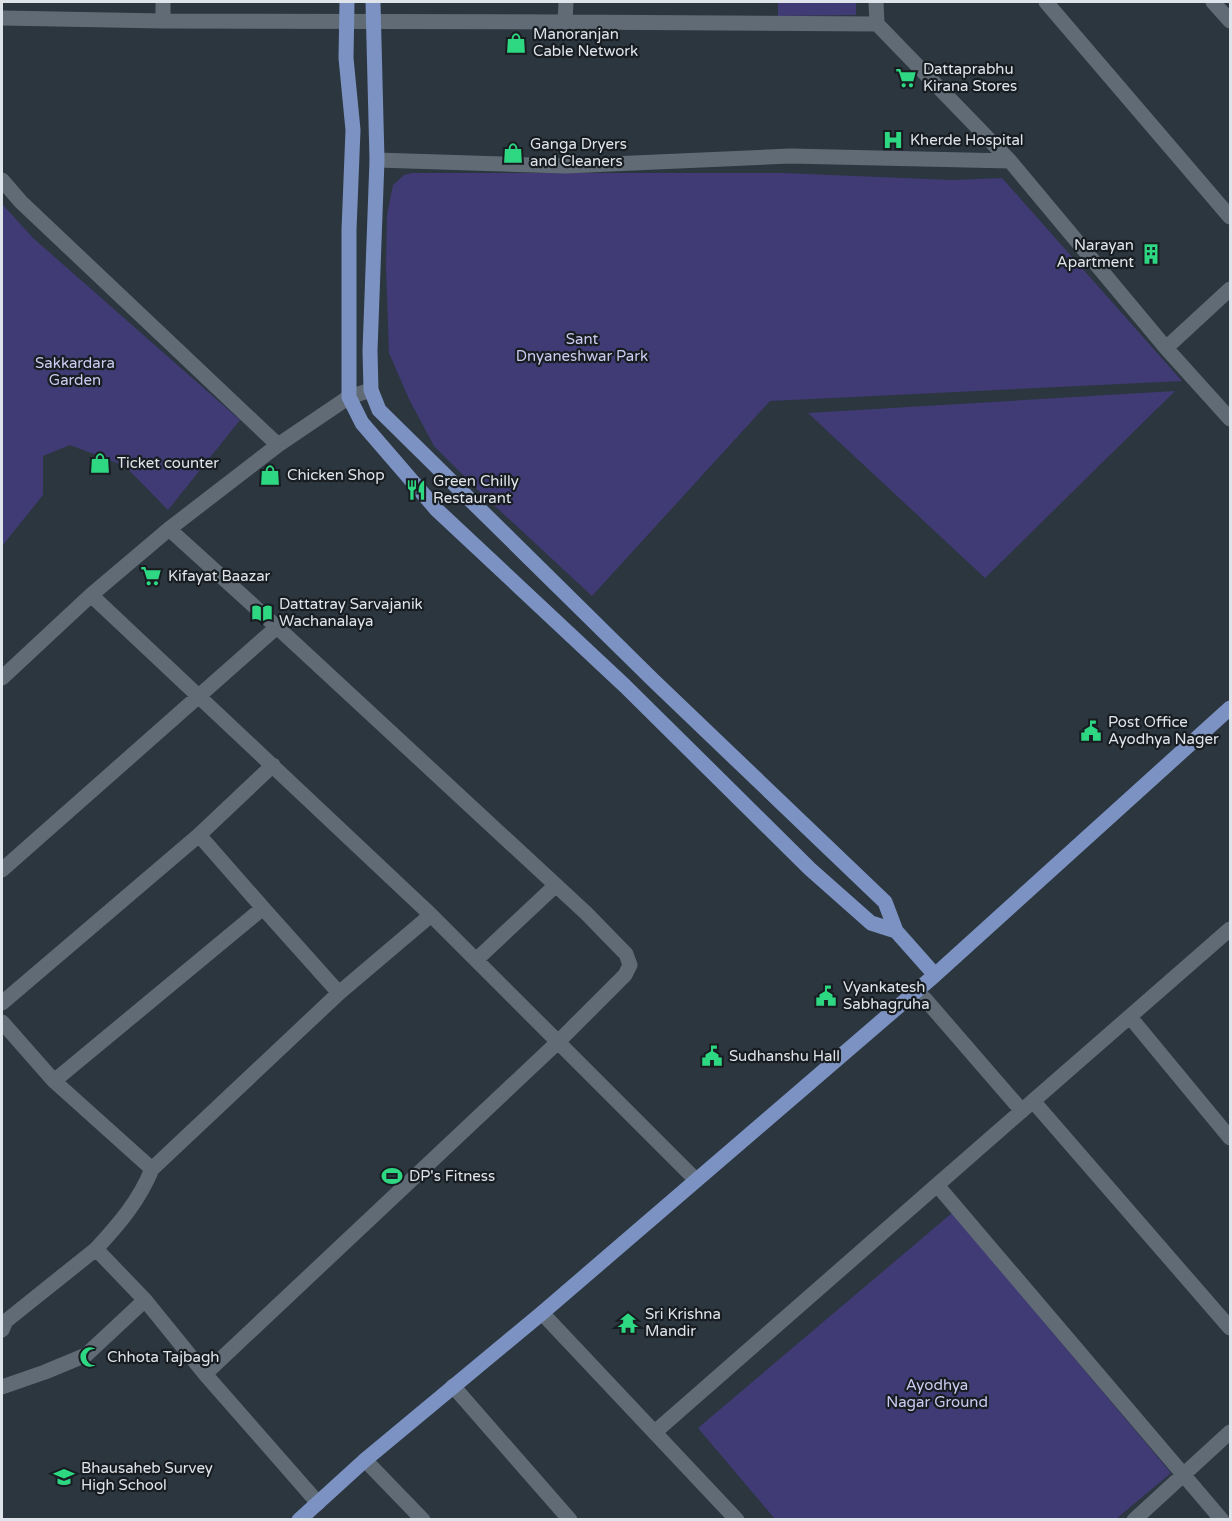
<svg xmlns="http://www.w3.org/2000/svg" width="1232" height="1521" font-family="'Varela Round',sans-serif">
<style>
.green{fill:#403b75}
.lines{fill:none;stroke-linecap:round;stroke-linejoin:round}
.minor{stroke:#606b76;stroke-width:15}
.major{stroke:#7c92c2;stroke-width:15}
.labels{text-anchor:middle;stroke-width:4.5;stroke-linejoin:round;paint-order:stroke}
.poi-label{font-size:15px;fill:#dee4ea;stroke:#181d21;text-anchor:start}
.park-label{font-size:15px;fill:#cacbf0;stroke:#181d21}
</style>
<rect width="100%" height="100%" fill="#2c363f"/>
<path class="green" d="M 778,2 L 856,2 L 856,15 L 778,16 Z
M 412,173 L 783,173 L 952,180 L 1002,178 L 1182,381 L 770,401 L 592,596 L 482,494 L 434,446 L 409,399 L 389,353 L 386,267 L 387,215 L 393,185 L 404,175 Z
M 2,204 L 33,238 L 240,420 L 168,510 L 125,466 L 70,445 L 43,456 L 43,495 L 2,546 Z
M 1175,391 L 985,578 L 808,413 Z
M 952,1213 L 1171,1473 L 1116,1519 L 775,1519 L 698,1428 Z"/>
<g class="lines">
<path class="minor" d="M 876,2 L 877,24
M 1046,2 L 1230,217
M 1213,2 L 1230,21
M 2,18 L 163,21 L 565,22 L 566,2
M 163,21 L 163,2
M 565,22 L 877,24 L 1010,161 L 1166,348 L 1230,419
M 377,160 L 566,166 L 790,156 L 1010,161
M 2,180 L 21,202 L 278,445
M 1166,348 L 1230,289
M 91,595 L 431,915 L 695,1179
M 277,627 L 586,913 L 626,954 L 630,965 L 625,975 L 559,1041 L 205,1374 L 318,1503
M 2,678 L 91,595 L 169,529 L 278,445 L 349,397 L 371,390
M 2,870 L 277,627 L 169,529
M 263,908 L 199,835 L 273,765
M 1230,929 L 1033,1101 L 1230,1328
M 476,960 L 556,885
M 915,991 L 925,999 L 1022,1111
M 2,1003 L 199,835
M 1130,1017 L 1230,1138
M 2,1022 L 54,1081 L 152,1169 L 339,993 L 431,915
M 54,1081 L 263,908 L 339,993
M 1033,1101 L 937,1185 L 1222,1520
M 152,1169 C 139,1201 119,1224 96,1249 L 145,1300 L 205,1374
M 542,1313 L 737,1520
M 2,1330 L 6,1321 L 96,1249
M 453,1386 L 570,1520
M 2,1387 L 45,1372 L 86,1355 L 145,1300
M 655,1432 L 937,1185
M 365,1460 L 423,1520
M 1134,1520 L 1230,1432"/>
<path class="major" d="M 347,2 L 346,58 L 353,130 L 349,230 L 349,397 L 362,423 L 437,510 L 625,686 L 810,869 L 871,923 L 896,931
M 373,2 L 377,160 L 370,351 L 371,390 L 379,410 L 653,680 L 885,902 L 896,931 L 935,975
M 299,1520 L 365,1460 L 542,1313 L 935,975 L 1230,708"/>
</g>
<defs>
<g id="shop-bare" transform="scale(1.62)"><path d="M-5-2.5h2.3a2.7 3.5 0 0 1 5.4 0H5L5.5 6h-11ZM-1.5-2.5h3a1.5 2.3 0 0 0-3 0Z" fill="#2ed883" stroke="#181d21" stroke-width="2.5" paint-order="stroke"/></g>
<g id="supermarket-bare" transform="scale(1.62)"><path d="M-6-5.5h2.5l.6 2H6L4.5 2H-2.5L-4.4-4H-6ZM-1.5 3.2a1.3 1.3 0 1 0 .1 0ZM3 3.2a1.3 1.3 0 1 0 .1 0Z" fill="#2ed883" stroke="#181d21" stroke-width="2.5" paint-order="stroke"/></g>
<g id="hospital-bare" transform="scale(1.62)"><path d="M-5-5h3v3.5h4V-5h3V5h-3V1.5h-4V5h-3Z" fill="#2ed883" stroke="#181d21" stroke-width="2.5" paint-order="stroke"/></g>
<g id="building-bare" transform="scale(1.62)"><path d="M-4-6H4V6H1V3H-1V6H-4ZM-2.5-4.3h1.7v1.8h-1.7ZM.8-4.3h1.7v1.8H.8ZM-2.5-1h1.7V.8h-1.7ZM.8-1h1.7V.8H.8Z" fill="#2ed883" stroke="#181d21" stroke-width="2.5" paint-order="stroke"/></g>
<g id="restaurant-bare" transform="scale(1.62)"><path d="M-5-6h1v4h1v-4h1v4h1v-4h1v5L-1.5 .5V6h-2V.5L-5-1ZM5-6V6H3V1.5H1.5Q1.5-4 5-6Z" fill="#2ed883" stroke="#181d21" stroke-width="2.5" paint-order="stroke"/></g>
<g id="library-bare" transform="scale(1.62)"><path d="M-6-4Q-3-5.5-.7-3.5V5Q-3 3-6 4ZM6-4Q3-5.5 .7-3.5V5Q3 3 6 4Z" fill="#2ed883" stroke="#181d21" stroke-width="2.5" paint-order="stroke"/></g>
<g id="civic-bare" transform="scale(1.62)"><path d="M-.6-6.5H3V-4.5H.6V-3L4-1V1h2V6H-6V1h2V-1L-.6-3ZM-1.2 2.5V6h2.4V2.5Z" fill="#2ed883" stroke="#181d21" stroke-width="2.5" paint-order="stroke"/></g>
<g id="stadium-bare" transform="scale(1.62)"><path d="M0-5a6.5 5 0 1 0 0 10a6.5 5 0 1 0 0-10ZM-3.5-1.8h7v3.6h-7Z" fill="#2ed883" stroke="#181d21" stroke-width="2.5" paint-order="stroke"/></g>
<g id="temple-bare" transform="scale(1.62)"><path d="M0-6L5-2H3V0L6.5 2.5H4V6H1.5V3h-3V6H-4V2.5H-6.5L-3 0V-2H-5Z" fill="#2ed883" stroke="#181d21" stroke-width="2.5" paint-order="stroke"/></g>
<g id="mosque-bare" transform="scale(1.62)"><path d="M3.5-4.9A6 6 0 1 0 3.5 4.9A5 5 0 1 1 3.5-4.9Z" fill="#2ed883" stroke="#181d21" stroke-width="2.5" paint-order="stroke"/></g>
<g id="school-bare" transform="scale(1.62)"><path d="M0-5L7-2L0 1L-7-2ZM-4 1L0 2.5L4 1V4Q0 6-4 4Z" fill="#2ed883" stroke="#181d21" stroke-width="2.5" paint-order="stroke"/></g>
</defs>
<g fill-rule="evenodd">
<use href="#shop-bare" x="516" y="43"/>
<use href="#supermarket-bare" x="906" y="78"/>
<use href="#hospital-bare" x="893" y="140"/>
<use href="#shop-bare" x="513" y="153"/>
<use href="#building-bare" x="1151" y="254"/>
<use href="#shop-bare" x="100" y="463"/>
<use href="#shop-bare" x="270" y="475"/>
<use href="#restaurant-bare" x="416" y="490"/>
<use href="#supermarket-bare" x="151" y="576"/>
<use href="#library-bare" x="262" y="613"/>
<use href="#civic-bare" x="1091" y="731"/>
<use href="#civic-bare" x="826" y="996"/>
<use href="#civic-bare" x="712" y="1056"/>
<use href="#stadium-bare" x="392" y="1176"/>
<use href="#temple-bare" x="628" y="1323"/>
<use href="#mosque-bare" x="90" y="1357"/>
<use href="#school-bare" x="64" y="1477"/>
</g>
<g class="labels">
<g class="poi-label">
<text x="533" y="39">Manoranjan<tspan x="533" dy="17">Cable Network</tspan></text>
<text x="923" y="74">Dattaprabhu<tspan x="923" dy="17">Kirana Stores</tspan></text>
<text x="910" y="145">Kherde Hospital</text>
<text x="530" y="149">Ganga Dryers<tspan x="530" dy="17">and Cleaners</tspan></text>
<text x="1134" y="250" text-anchor="end">Narayan<tspan x="1134" dy="17">Apartment</tspan></text>
<text x="117" y="468">Ticket counter</text>
<text x="287" y="480">Chicken Shop</text>
<text x="433" y="486">Green Chilly<tspan x="433" dy="17">Restaurant</tspan></text>
<text x="168" y="581">Kifayat Baazar</text>
<text x="279" y="609">Dattatray Sarvajanik<tspan x="279" dy="17">Wachanalaya</tspan></text>
<text x="1108" y="727">Post Office<tspan x="1108" dy="17">Ayodhya Nager</tspan></text>
<text x="843" y="992">Vyankatesh<tspan x="843" dy="17">Sabhagruha</tspan></text>
<text x="729" y="1061">Sudhanshu Hall</text>
<text x="409" y="1181">DP's Fitness</text>
<text x="645" y="1319">Sri Krishna<tspan x="645" dy="17">Mandir</tspan></text>
<text x="107" y="1362">Chhota Tajbagh</text>
<text x="81" y="1473">Bhausaheb Survey<tspan x="81" dy="17">High School</tspan></text>
</g>
<g class="park-label">
<text x="582" y="344">Sant<tspan x="582" dy="17">Dnyaneshwar Park</tspan></text>
<text x="75" y="368">Sakkardara<tspan x="75" dy="17">Garden</tspan></text>
<text x="937" y="1390">Ayodhya<tspan x="937" dy="17">Nagar Ground</tspan></text>
</g>
</g>
<rect width="1232" height="1521" fill="none" stroke="#dee4ea" stroke-width="6"/>
</svg>
